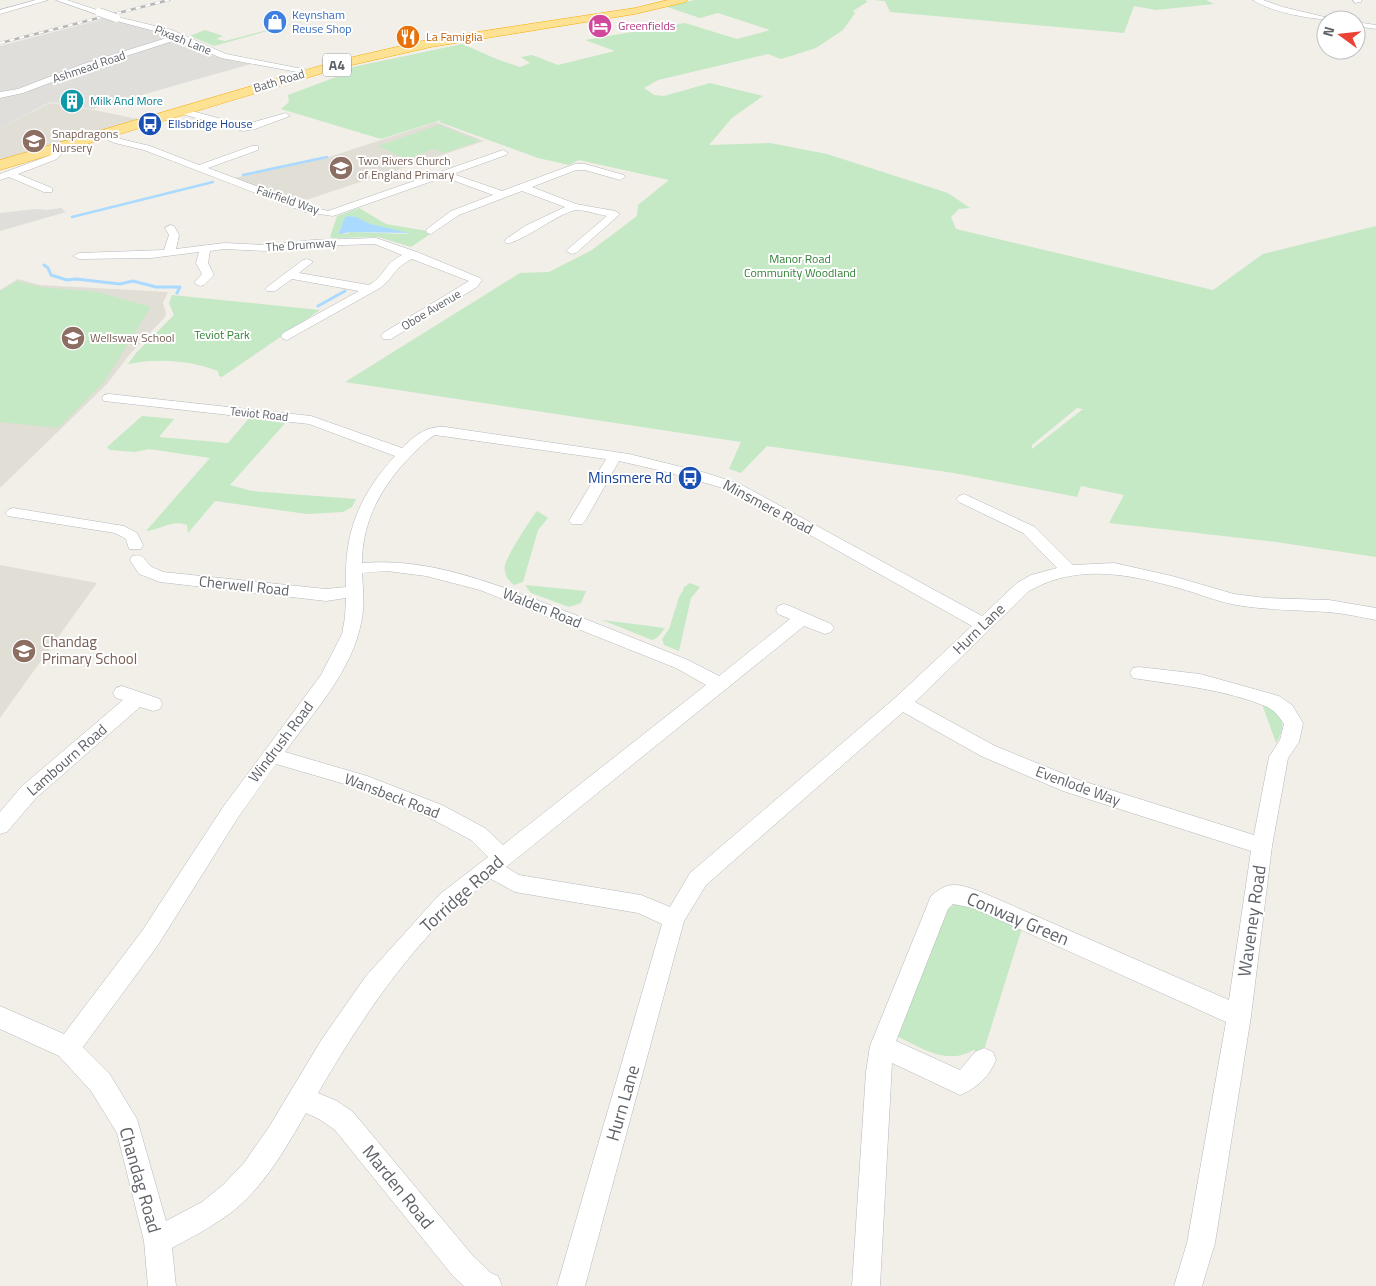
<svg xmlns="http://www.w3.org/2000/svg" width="1376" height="1286" font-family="'Titillium Web',sans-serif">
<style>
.industrial{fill:#e0deda}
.education{fill:#e1ded6}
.green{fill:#c5e8c5;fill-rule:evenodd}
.water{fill:#aadaff}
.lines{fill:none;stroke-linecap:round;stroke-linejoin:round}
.stream-far1{stroke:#aadaff;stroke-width:2.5}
.stream{stroke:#aadaff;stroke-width:3}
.street-casing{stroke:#b5b8bc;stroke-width:1}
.highway-casing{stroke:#f9ab00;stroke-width:1}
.street{fill:#fff;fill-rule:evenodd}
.highway{fill:#fde293;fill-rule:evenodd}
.rail-casing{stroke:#b6b7b8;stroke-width:2.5}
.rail{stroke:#fff;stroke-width:2;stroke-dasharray:5;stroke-linecap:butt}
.street-bridge-casing{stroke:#b5b8bc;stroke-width:9;stroke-linecap:butt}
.street-bridge{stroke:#fff;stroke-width:8}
.labels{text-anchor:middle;stroke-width:4;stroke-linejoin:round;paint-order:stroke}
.far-shop-label{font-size:12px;fill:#366cbe;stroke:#fff;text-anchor:start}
.far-hotel-label{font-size:12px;fill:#b23c85;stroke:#fff;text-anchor:start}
.far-food-label{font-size:12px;fill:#c56008;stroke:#fff;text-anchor:start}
.far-street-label{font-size:12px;fill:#5f6368;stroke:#fff}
.far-culture-label{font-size:12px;fill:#0d838f;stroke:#fff;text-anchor:start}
.far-transit-label{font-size:12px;fill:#164399;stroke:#fff;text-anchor:start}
.far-education-label{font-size:12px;fill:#785e54;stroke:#fff;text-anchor:start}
.far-park-label{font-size:12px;fill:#348238;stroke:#fff}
.shield{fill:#fff;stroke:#8f9295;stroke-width:1}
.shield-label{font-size:14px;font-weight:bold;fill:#5f6368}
.transit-label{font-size:15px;fill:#164399;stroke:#fff;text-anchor:end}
.street-label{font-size:15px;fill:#5f6368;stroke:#fff}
.education-label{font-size:15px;fill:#785e54;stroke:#fff;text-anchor:start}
.near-street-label{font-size:18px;fill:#5f6368;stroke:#fff}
</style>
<rect width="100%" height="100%" fill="#f1efe8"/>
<path class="industrial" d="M 107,18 L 161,33 L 210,55 L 251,64 L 92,109 L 50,102 L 0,128 L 0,46 Z
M 61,208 L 66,212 L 0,231 L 0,213 L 36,209 L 47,210 Z"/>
<path class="education" d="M 50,103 L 94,110 L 142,120 L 0,162 L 0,128 Z
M 436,122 L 484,141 L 300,202 L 234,178 L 326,158 Z
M 18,279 L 40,285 L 168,292 L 163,303 L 166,313 L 165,317 L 130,354 L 107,384 L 0,488 L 0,290 Z
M 0,565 L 97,583 L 0,718 Z"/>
<path class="green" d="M 694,0 L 866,0 L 867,2 L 853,11 L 855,13 L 843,30 L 816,48 L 781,59 L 768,54 L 658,80 L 644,88 L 654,95 L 664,96 L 710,83 L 763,96 L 732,118 L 709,145 L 770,143 L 827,154 L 948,193 L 970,208 L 959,209 L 951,217 L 956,229 L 1213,290 L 1263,254 L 1376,226 L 1376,557 L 1276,542 L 1109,523 L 1124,495 L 1081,486 L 1077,497 L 954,473 L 767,446 L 741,473 L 729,469 L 741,442 L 345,382 L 520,273 L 549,272 L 592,250 L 637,216 L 638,205 L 669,180 L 579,160 L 569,165 L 538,158 L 439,122 L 441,120 L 381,139 L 281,109 L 289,102 L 288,95 L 344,74 L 334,71 L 462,44 L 499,60 L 520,67 L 530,63 L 521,57 L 532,55 L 558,65 L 615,51 L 585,40 L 685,23 L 737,39 L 770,30 L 718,13 L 700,18 L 667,7 ZM 1077,408 L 1083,409 L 1032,449 L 1032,445 Z
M 873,0 L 1206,0 L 1214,4 L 1156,10 L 1134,6 L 1124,33 L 890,12 L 885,1 Z
M 306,18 L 314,18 L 214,46 L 190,36 L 205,30 L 223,36 L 216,39 L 225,41 L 299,22 Z
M 439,125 L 480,141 L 444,153 L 433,149 L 407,159 L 378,146 Z
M 359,208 L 386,224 L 433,232 L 411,247 L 378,237 L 333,238 L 330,237 L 337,216 ZM 347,216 C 356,216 361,221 369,224 C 382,229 396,230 409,233 L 405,234 L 350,232 L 346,234 L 338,232 L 341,229 Z
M 17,281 L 40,287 L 98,292 L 151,307 L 104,382 L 58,428 L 0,422 L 0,291 Z
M 172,295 L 320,310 L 222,377 L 219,376 L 218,371 C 190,360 157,358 128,364 L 136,353 L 174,315 L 169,303 Z
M 142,416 L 174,419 L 159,437 L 228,443 L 250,417 L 287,421 L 230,485 L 252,491 L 356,499 L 352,507 L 343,512 L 307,514 L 215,501 L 188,533 L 187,525 C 173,519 160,530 146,531 L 210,458 L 149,449 L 135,452 L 110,450 L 107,447 Z
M 537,511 L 548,518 L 538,530 L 523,582 L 514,585 C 508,581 503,572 505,565 C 508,554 530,520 537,511 Z
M 690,583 L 700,587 L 691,598 L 679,651 L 664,645 L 662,639 L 669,629 L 679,597 L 684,589 L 683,588 Z
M 525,585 L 586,591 L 581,603 L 569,607 L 531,593 Z
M 602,620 L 665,628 L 658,637 L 652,640 Z
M 1262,704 C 1283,712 1288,724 1276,743 Z
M 961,901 L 1023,925 L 983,1053 L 973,1050 C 948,1066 922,1048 898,1037 L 945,909 L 952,903 Z"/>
<path class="water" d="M 347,216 L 356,217 L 370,224 L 409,233 L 350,232 L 340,234 L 338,232 L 341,229 L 343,221 Z"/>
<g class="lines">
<path class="stream-far1" d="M 243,175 L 327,157
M 72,217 L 213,182"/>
<path class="stream" d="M 44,265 L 48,268 L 51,275 L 67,280 L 76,279 L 120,284 L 133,281 L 156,287 L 180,287 L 177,293
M 318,306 L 345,291"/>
<g class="street-casing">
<path id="street" d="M 36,0 L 48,0 L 0,14 L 0,10 Z
M 56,0 L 67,0 L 103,12 L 96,14 Z
M 1253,0 L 1263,0 L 1283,7 L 1337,20 C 1315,20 1272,13 1253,0 Z
M 1353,0 L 1361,0 L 1361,2 L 1355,3 Z
M 113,16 L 172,30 L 226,54 L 308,70 L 312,72 L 308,74 L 221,58 L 179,39 L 89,68 L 23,93 L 0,98 L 0,92 L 18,89 L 83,64 L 173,36 L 113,20 Z
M 1356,22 L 1376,25 L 1376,29 L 1356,26 Z
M 181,108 L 243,125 L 286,113 L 290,116 L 255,129 L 243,131 L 178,113 L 178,109 Z
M 102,131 L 121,139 L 150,146 L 199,165 L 252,146 L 258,146 L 258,150 L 208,168 L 312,207 L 328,211 L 503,150 L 508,153 L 506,155 L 453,174 L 502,191 L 575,164 L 585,164 L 624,175 L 625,177 L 620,180 L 585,170 L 576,170 L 532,187 L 576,204 L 615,211 L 620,214 L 576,253 L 572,254 L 566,251 L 568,249 L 607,216 C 597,214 585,210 576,210 C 560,212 516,246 506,243 L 505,241 L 506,239 L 525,226 L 565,207 L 522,191 L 459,215 L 431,234 L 427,233 L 426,231 L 427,229 L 451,211 L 493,195 L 444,177 L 333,216 L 305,212 L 144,150 L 115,143 L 99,136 L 97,134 Z
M 49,147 L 61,154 L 57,159 L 18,174 L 52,188 L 52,192 L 44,192 L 9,177 L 0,180 L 0,174 L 51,155 L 44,150 Z
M 170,225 L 174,226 L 179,235 L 176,249 L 224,243 L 267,245 L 313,240 L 376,238 L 417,252 L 480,278 L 482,280 L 477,287 L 391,339 L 383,339 L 381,336 L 383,333 L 469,281 L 412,259 C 392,269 395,277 380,288 L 287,340 L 283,339 L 281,336 L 283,333 L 359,291 L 292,279 L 275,291 L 267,291 L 265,289 L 267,287 L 303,260 L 307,259 L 313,262 L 299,273 L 369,285 C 384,277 384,264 402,255 L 375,244 L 313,246 L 267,251 L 224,249 L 210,251 L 208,263 L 214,275 L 204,285 L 200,286 L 194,283 L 202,274 L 196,263 L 199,252 L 151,258 L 79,259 L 73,256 L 79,253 L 164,250 L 169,235 L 165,228 Z
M 109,394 L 311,416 L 402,448 C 416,435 425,426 445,427 L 629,454 L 706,473 L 740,484 L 982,616 L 1017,583 L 1031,575 L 1057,568 L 1023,533 L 959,502 L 956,499 L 959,496 L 964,494 L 1035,527 L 1073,565 L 1114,563 L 1172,576 L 1234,594 L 1266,598 L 1329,600 L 1376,608 L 1376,620 C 1360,617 1343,613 1327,612 C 1296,610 1266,610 1236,605 C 1221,602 1206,597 1192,592 C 1138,576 1081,561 1029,591 L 915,702 L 995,746 L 1076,779 L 1254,835 L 1269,757 L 1280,740 L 1284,724 C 1279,716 1273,709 1265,706 C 1226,690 1180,685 1139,679 L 1133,678 L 1130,673 L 1133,668 L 1139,667 L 1200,674 L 1279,696 L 1292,705 L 1303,723 L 1299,742 L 1288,758 L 1272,846 L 1251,1016 L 1215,1243 L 1202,1286 L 1174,1286 L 1187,1243 L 1226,1022 L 973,908 L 953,904 L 948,909 L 896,1041 L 960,1070 L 975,1052 L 984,1048 L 993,1052 L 996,1060 C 989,1077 977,1088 960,1095 L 892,1063 L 880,1286 L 852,1286 L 866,1072 L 870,1046 L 931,896 C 949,880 959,884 981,892 L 1229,1000 L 1251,851 L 1063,791 L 981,756 L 903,712 L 706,885 L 684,921 L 585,1286 L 557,1286 L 662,924 L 638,913 L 515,892 L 491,879 C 479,889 466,898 455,908 C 399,962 357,1026 318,1093 L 337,1101 L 353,1112 L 473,1256 L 491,1273 L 498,1276 L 502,1286 L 464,1286 L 453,1276 L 335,1130 L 319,1119 L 306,1113 C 283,1153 259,1196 219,1221 C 204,1231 188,1239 172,1248 L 176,1286 L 148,1286 L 144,1241 L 117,1133 L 91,1091 L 59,1056 L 0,1029 L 0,1006 L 64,1034 L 142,931 L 223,807 L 321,675 L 342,634 L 345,617 L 346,598 L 326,601 L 160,582 L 139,574 L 130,560 L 132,556 C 145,553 144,561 152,567 C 155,569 160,570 163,572 L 326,589 L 346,587 C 344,533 358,497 395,456 L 309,424 L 104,401 L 102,398 L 104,395 ZM 435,435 L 606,459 L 569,521 L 572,524 L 582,524 L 585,521 L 619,461 L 663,471 L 730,490 L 972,626 L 895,698 L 690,873 L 670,907 L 641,895 L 519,875 L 506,867 L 804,626 L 825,634 L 831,632 L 834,628 L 831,624 L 790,606 L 784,604 L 778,606 L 776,610 L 778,614 L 790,619 L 719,676 L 688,660 C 646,643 603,626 560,609 C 497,585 431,557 362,563 C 362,521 382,485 411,456 C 419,448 426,440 435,435 ZM 387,571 L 426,576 L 480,590 L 676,668 L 706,685 L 503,845 L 485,828 L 442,805 L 367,776 L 285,752 C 313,713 352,671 361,623 C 365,607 363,590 362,573 ZM 276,764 L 355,787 L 428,817 L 471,840 L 488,857 L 440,894 L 366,976 L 322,1039 L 269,1127 L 244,1163 L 224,1184 L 202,1202 L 166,1221 L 137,1119 L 109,1073 L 83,1047 L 158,945 L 237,819 Z
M 13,508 L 124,526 L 137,533 L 143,545 L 141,549 L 129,549 L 126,539 L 115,533 L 8,516 L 5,513 L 8,510 Z
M 122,686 L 160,699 L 162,704 L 160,709 L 153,711 L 140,707 L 36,798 L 7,832 L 0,834 L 0,812 L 22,786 L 123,700 L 116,698 L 113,693 L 116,688 Z"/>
</g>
<g class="highway-casing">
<path id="highway" d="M 668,0 L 688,0 L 686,2 L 635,14 L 431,47 L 343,67 L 0,170 L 0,160 L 340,60 L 431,39 L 635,8 Z"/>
</g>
<use href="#street" class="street"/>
<use href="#highway" class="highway"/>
<g class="rail-casing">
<path id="rail" d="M 0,43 L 169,0"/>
</g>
<use href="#rail" class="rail"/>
<g class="street-bridge-casing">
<path id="street-bridge" d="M 99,12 L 116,18"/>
</g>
<use href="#street-bridge" class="street-bridge"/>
</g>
<defs>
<g id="shop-disc" transform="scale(1.25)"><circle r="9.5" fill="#3f7fe0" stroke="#fff"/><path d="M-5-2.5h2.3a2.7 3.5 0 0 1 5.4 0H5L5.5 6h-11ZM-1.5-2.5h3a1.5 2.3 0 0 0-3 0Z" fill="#fff"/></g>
<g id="hotel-disc" transform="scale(1.25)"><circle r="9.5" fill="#d1479c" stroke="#fff"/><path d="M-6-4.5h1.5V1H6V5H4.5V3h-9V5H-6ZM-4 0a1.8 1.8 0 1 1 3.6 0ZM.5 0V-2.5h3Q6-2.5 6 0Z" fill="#fff"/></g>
<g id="restaurant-disc" transform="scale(1.25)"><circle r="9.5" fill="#e8710a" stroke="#fff"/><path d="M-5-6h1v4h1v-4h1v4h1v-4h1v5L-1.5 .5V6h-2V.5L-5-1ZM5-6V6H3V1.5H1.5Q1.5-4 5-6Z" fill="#fff"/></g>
<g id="building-disc" transform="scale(1.25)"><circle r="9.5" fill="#0f9aa8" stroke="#fff"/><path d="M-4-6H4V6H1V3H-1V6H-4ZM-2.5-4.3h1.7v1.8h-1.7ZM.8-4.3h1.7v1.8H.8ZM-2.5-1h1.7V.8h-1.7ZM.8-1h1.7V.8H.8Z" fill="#fff"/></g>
<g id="bus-disc" transform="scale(1.25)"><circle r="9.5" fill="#1a4fb4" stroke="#fff"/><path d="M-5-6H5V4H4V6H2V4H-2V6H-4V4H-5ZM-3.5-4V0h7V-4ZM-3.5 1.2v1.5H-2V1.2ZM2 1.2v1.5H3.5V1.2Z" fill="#fff"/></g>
<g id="school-disc" transform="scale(1.25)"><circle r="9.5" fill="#8d6e63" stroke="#fff"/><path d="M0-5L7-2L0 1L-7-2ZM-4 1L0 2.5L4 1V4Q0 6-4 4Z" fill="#fff"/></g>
</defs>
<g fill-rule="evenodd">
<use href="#shop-disc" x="275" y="22"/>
<use href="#hotel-disc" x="600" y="26"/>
<use href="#restaurant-disc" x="408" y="37"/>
<use href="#building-disc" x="72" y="101"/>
<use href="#bus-disc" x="150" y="124"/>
<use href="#school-disc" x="34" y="141"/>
<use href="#school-disc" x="341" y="168"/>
<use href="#school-disc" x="73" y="338"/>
<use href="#bus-disc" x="690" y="478"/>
<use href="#school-disc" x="24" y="651"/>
</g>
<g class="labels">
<g class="far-shop-label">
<text x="292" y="19">Keynsham<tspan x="292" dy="14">Reuse Shop</tspan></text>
</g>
<g class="far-hotel-label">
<text x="618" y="30">Greenfields</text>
</g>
<g class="far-food-label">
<text x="426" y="41">La Famiglia</text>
</g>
<g class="far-street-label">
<text transform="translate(183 40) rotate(22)" y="4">Pixash Lane</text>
<text transform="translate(89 67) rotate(-19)" y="4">Ashmead Road</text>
<text transform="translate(279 81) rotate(-17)" y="4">Bath Road</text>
<text transform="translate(288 200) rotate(19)" y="4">Fairfield Way</text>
<text transform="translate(301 245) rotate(-4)" y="4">The Drumway</text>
<text transform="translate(431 310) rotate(-31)" y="4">Oboe Avenue</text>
<text transform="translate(259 414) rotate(6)" y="4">Teviot Road</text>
</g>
<g class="far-culture-label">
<text x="90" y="105">Milk And More</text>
</g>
<g class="far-transit-label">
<text x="168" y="128">Ellsbridge House</text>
</g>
<g class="far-education-label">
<text x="52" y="138">Snapdragons<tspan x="52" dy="14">Nursery</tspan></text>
<text x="358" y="165">Two Rivers Church<tspan x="358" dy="14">of England Primary</tspan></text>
<text x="90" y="342">Wellsway School</text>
</g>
<g class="far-park-label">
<text x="800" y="263">Manor Road<tspan x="800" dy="14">Community Woodland</tspan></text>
<text x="222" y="339">Teviot Park</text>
</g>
<rect class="shield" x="323" y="53.5" width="28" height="23" rx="4"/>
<g class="shield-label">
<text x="337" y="70">A4</text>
</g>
<g class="transit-label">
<text x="672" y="483">Minsmere Rd</text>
</g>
<g class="street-label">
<text transform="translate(768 507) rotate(28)" y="5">Minsmere Road</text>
<text transform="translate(244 586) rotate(6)" y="5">Cherwell Road</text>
<text transform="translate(542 608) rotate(22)" y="5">Walden Road</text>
<text transform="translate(979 629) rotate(-44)" y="5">Hurn Lane</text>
<text transform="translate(281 742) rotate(-53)" y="5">Windrush Road</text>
<text transform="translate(67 760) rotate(-41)" y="5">Lambourn Road</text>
<text transform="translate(1078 786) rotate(20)" y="5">Evenlode Way</text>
<text transform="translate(392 796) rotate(21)" y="5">Wansbeck Road</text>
</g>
<g class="education-label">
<text x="42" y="647">Chandag<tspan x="42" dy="17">Primary School</tspan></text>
</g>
<g class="near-street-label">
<text transform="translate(462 894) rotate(-42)" y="6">Torridge Road</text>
<text transform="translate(1018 919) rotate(23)" y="6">Conway Green</text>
<text transform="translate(1252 921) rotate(-82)" y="6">Waveney Road</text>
<text transform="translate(623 1103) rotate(-74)" y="6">Hurn Lane</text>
<text transform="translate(140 1180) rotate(74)" y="6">Chandag Road</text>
<text transform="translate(398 1187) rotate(51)" y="6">Marden Road</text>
</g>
</g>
<g transform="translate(1341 35) rotate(285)"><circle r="24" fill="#ffffff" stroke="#bfc1c3"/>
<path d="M0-4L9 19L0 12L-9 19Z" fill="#ea4335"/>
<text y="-8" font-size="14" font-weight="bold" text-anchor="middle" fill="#5f6368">N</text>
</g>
</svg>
